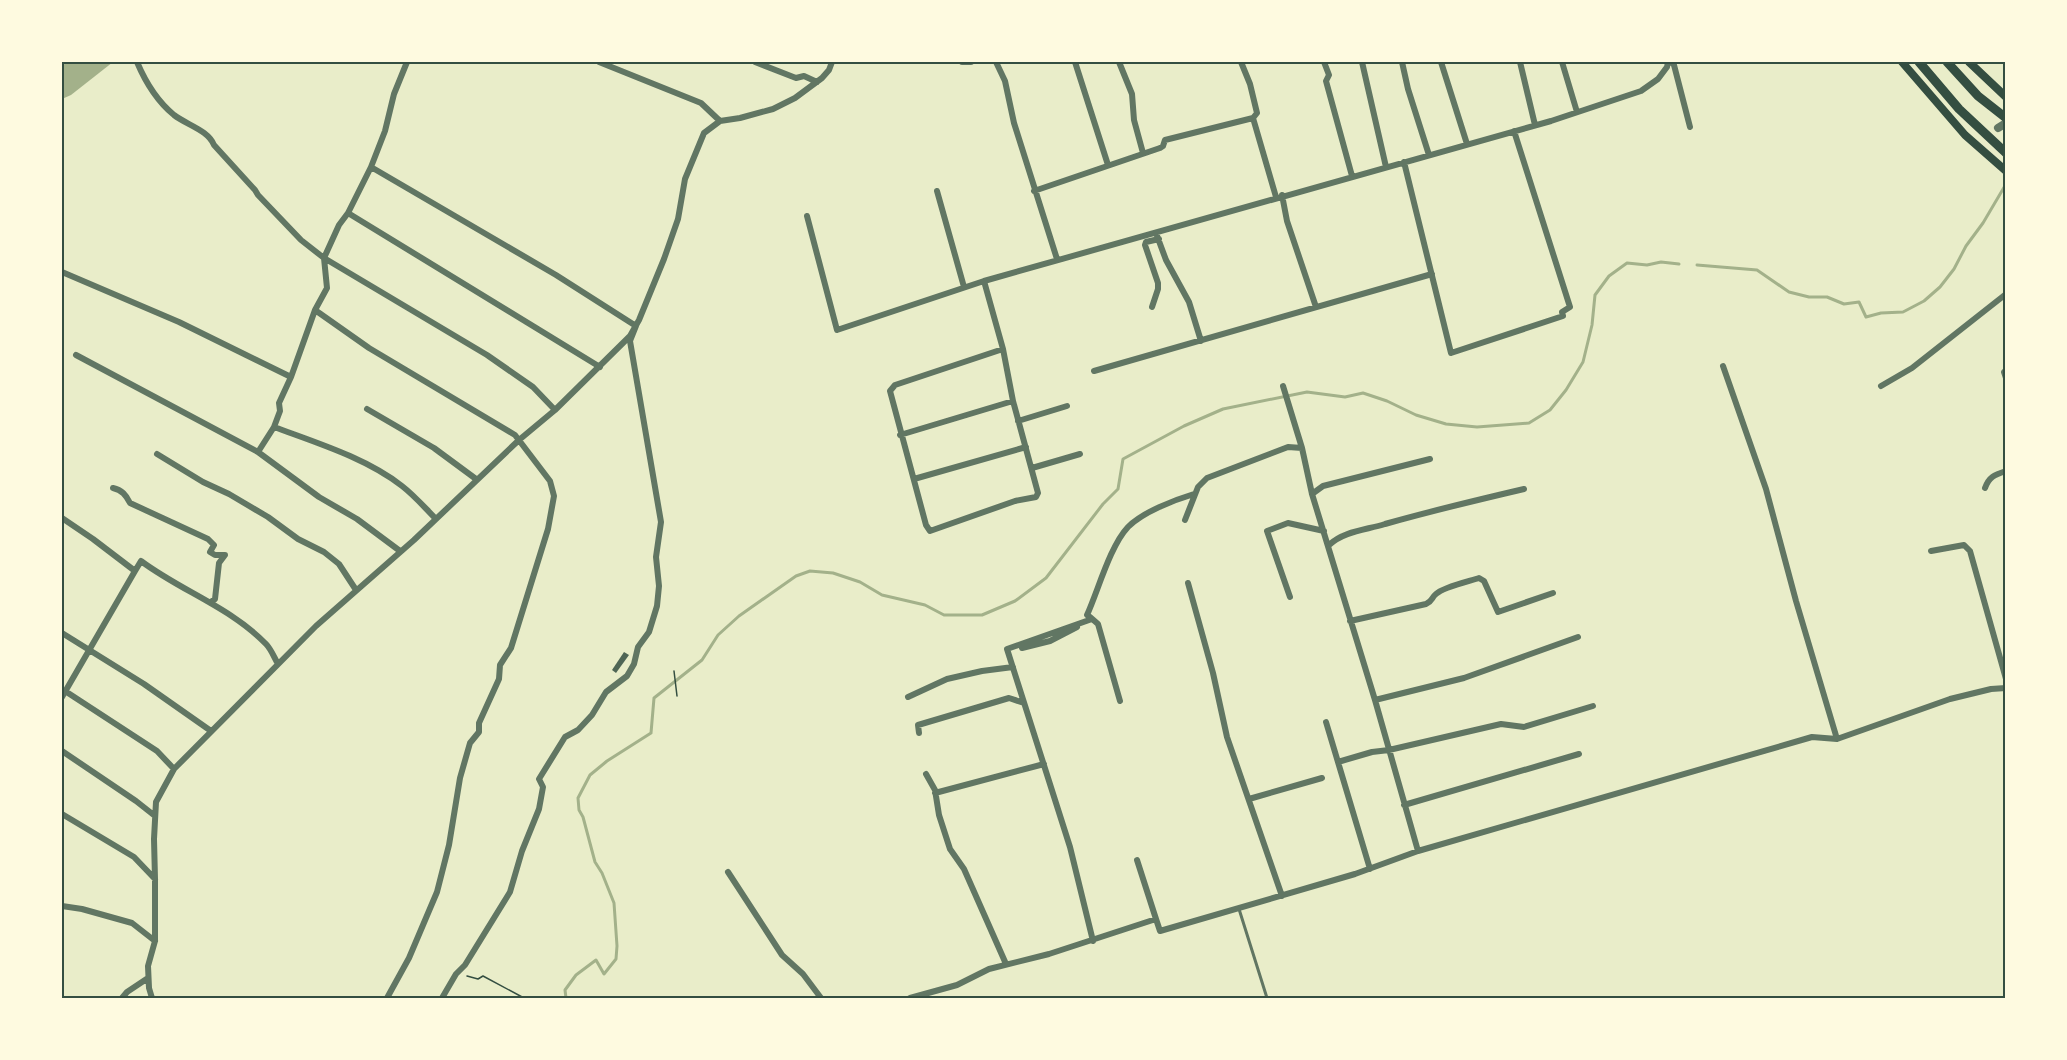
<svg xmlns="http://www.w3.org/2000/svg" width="2067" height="1060" font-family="Inter,sans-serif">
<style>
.water{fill:#a3b18a}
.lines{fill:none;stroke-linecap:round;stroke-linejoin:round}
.stream{stroke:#a3b18a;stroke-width:3}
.building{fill:#4f6655}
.path{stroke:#344e41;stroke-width:1.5}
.service{stroke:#617663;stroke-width:3}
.minor{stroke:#617663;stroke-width:6}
.tertiary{stroke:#617663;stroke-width:8}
.secondary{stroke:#344e41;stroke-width:8}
.primary{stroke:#344e41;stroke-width:9}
.neatline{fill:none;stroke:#344e41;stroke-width:2}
</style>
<rect width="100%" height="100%" fill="#e9edc9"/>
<path class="water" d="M 67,62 L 113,62 L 71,95 L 62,99 L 62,66 Z"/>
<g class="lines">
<path class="stream" d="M 1697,265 L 1757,270 L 1789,292 L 1809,297 L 1827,297 L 1844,304 L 1859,302 L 1866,317 L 1881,313 L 1903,312 L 1924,301 L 1940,287 L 1954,269 L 1966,246 L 1983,223 L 2006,184
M 566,998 L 565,990 L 576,975 L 596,960 L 604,974 L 616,959 L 617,946 L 614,903 L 602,873 L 595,862 L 583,817 L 579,810 L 578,798 L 590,775 L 607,761 L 651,733 L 654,698 L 702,660 L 718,635 L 739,616 L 796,576 L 810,571 L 833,573 L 860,582 L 882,595 L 925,605 L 944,615 L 982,615 L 1015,601 L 1046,578 L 1103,504 L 1118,489 L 1123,459 L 1184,426 L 1223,409 L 1307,392 L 1345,397 L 1363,393 L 1387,401 L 1416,415 L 1446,424 L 1477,427 L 1529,423 L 1550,410 L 1566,390 L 1583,362 L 1592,325 L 1595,295 L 1609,276 L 1627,263 L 1647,265 L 1661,262 L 1679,264"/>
</g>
<path class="building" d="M 624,652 L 629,655 L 616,673 L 612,670 Z"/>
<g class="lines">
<path class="path" d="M 674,671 L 677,696
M 467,976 L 478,979 L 483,976 L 524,998"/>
<path class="service" d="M 1239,909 L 1267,998"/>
<path class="minor" d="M 137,62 C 145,81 157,101 174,115 C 187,125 208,130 214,145 L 255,190 L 258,195 L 301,240 L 324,258 L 487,355 L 533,387 L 555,410
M 599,62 L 701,103 L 720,121
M 755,62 L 796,78 L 804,76 L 817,82
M 962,62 L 971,62
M 996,62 L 1005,81 L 1014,123 L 1057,259
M 1075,62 L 1108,165
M 1119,62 L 1132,94 L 1134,120 L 1143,153
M 1241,62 L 1250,84 L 1257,113 L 1253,118 L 1276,197
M 1324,62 L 1329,75 L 1326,81 L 1329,92 L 1352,176
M 1362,62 L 1386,167
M 1402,62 L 1408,89 L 1429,155
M 1441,62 L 1467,144
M 1520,62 L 1535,125
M 1562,62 L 1577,112
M 1671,62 L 1674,65 L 1690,127
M 1404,162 L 1451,353 L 1563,316 L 1562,312 L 1570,307 L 1514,131
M 371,167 L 556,275 L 636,326 L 630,341 L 661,522 L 656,557 L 659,586 L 657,606 L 649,632 L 638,647 L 634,664 L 627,676 L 606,692 L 592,715 L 578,730 L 565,737 L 539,779 L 543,787 L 539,809 L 522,851 L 510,892 L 465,965 L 456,974 L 442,998
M 937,191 L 964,287
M 1034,191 L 1160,148 L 1163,146 L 1165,140 L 1253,118
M 1282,195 L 1287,221 L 1316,307
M 348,213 L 600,367
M 807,216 L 837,330 L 984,281
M 1156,233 L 1166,260 L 1189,302 L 1201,341
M 62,272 L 179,322 L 291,377
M 1152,307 L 1158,289 L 1158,283 L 1145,245 L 1146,242 L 1159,239
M 315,310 L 369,348 L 515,435 L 550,481 L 554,496 L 548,529 L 511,648 L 500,665 L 499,679 L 479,723 L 479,732 L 470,743 L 460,778 L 449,845 L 437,892 L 409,958 L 387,998
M 1003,349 L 895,385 L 890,391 L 926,525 L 930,531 L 1015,501 L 1036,497 L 1038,493 L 1013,401 L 1003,349 L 984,281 L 1551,121 L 1641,91 L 1658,79 L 1667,67 L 1668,62
M 76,355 L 258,452 L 319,497 L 357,519 L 400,551
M 1723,366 L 1766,489 L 1796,601 L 1837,739
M 2006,370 L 2004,372 L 2006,378
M 1094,371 L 1432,274
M 1283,386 L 1302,448 L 1312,494 L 1375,700 L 1418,851
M 1881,386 L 1912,368 L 2006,294
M 367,409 L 434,448 L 476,479
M 1018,421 L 1067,406
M 274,427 C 317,443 366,458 402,486 C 415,496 425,508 436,519
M 900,435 L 1013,401
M 258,452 L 274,427 L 280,411 L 279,403 L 291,377 L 315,310 L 327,288 L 324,258 L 339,225 L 348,213 L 371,167 L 385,131 L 394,94 L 407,62
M 157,454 L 203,482 L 229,494 L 268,517 L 298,539 L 324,552 L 339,564 L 356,590
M 1032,468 L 1080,454
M 914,479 L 1026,447
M 113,488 C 122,490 126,495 130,503 L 208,539 L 214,545 L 210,552 L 215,555 L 225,555 L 219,563 L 215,599 L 211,602
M 1985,488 C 1989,477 1994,475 2006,471
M 1312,494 L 1323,486 L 1430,459
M 62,518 L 93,539 L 135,571 L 141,561 C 181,591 230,607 266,644 C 271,649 274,657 278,664
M 1185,520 L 1198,487 L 1207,478 L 1288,447 L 1302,448
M 1329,545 C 1344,531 1366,530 1385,524 C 1431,511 1477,500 1524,489
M 1931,551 L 1964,545 L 1970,551 L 2006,679
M 1188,583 L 1213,673 L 1227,737 L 1282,896
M 1290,597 L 1267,531 L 1288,523 L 1324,531
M 1090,617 L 1098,624 L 1120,701
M 1091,619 L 1087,615 C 1098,591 1110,546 1128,527 C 1143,512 1174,500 1194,494
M 1092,619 L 1007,649 L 1070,847 L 1093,941
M 1350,621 L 1426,604 C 1433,601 1431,598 1436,594 C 1443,587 1470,581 1479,578 L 1484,581 L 1498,612 L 1553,593
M 62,633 L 144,684 L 211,731
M 1022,648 L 1050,641 L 1077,627
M 65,691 L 157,751 L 174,769
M 62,697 L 135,571
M 908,697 L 947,679 L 982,671 L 1013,667
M 1375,700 L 1464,678 L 1578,637
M 1326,722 L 1370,869
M 919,733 L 918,725 L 1009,698 L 1024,703
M 62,751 L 136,801 L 155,816
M 1338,762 L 1372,752 L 1389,750 L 1501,724 L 1524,727 L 1593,706
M 926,774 L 935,790 L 939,815 L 950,849 L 964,869 L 1006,964
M 935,793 L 1044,764
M 1249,799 L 1322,778
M 1404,805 L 1579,754
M 62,814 L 134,857 L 155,879
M 1137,860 L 1156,919
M 728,872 L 782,955 L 803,974 L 821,998
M 62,906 L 82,909 L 132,923 L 155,941
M 122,998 L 127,992 L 148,978
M 152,998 L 149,988 L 148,966 L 155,941 L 155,879 L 154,839 L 156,802 L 174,769 L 316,626 L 414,540 L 519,440 L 555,410 L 630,336 L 639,320 L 664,259 L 678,219 L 685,179 L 704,133 L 720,121 L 740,118 L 773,109 L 795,98 L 822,78 L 829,70 L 832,62
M 910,998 L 957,985 L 989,969 L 1049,954 L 1156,919 L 1160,931 L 1355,874 L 1418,851 L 1812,737 L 1837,739 L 1950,699 L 1991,689 L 2006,688"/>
<path class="tertiary" d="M 1998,128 L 2006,123"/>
<path class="secondary" d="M 1902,62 L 1965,135 L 2006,171
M 1969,62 L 2006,97"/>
<path class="primary" d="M 1919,62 L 1959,109 L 2006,153
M 1947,62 L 1978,96 L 2006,118"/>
</g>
<rect width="2067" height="1060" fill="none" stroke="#fefae0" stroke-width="126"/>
<rect x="63" y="63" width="1941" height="934" class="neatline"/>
</svg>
